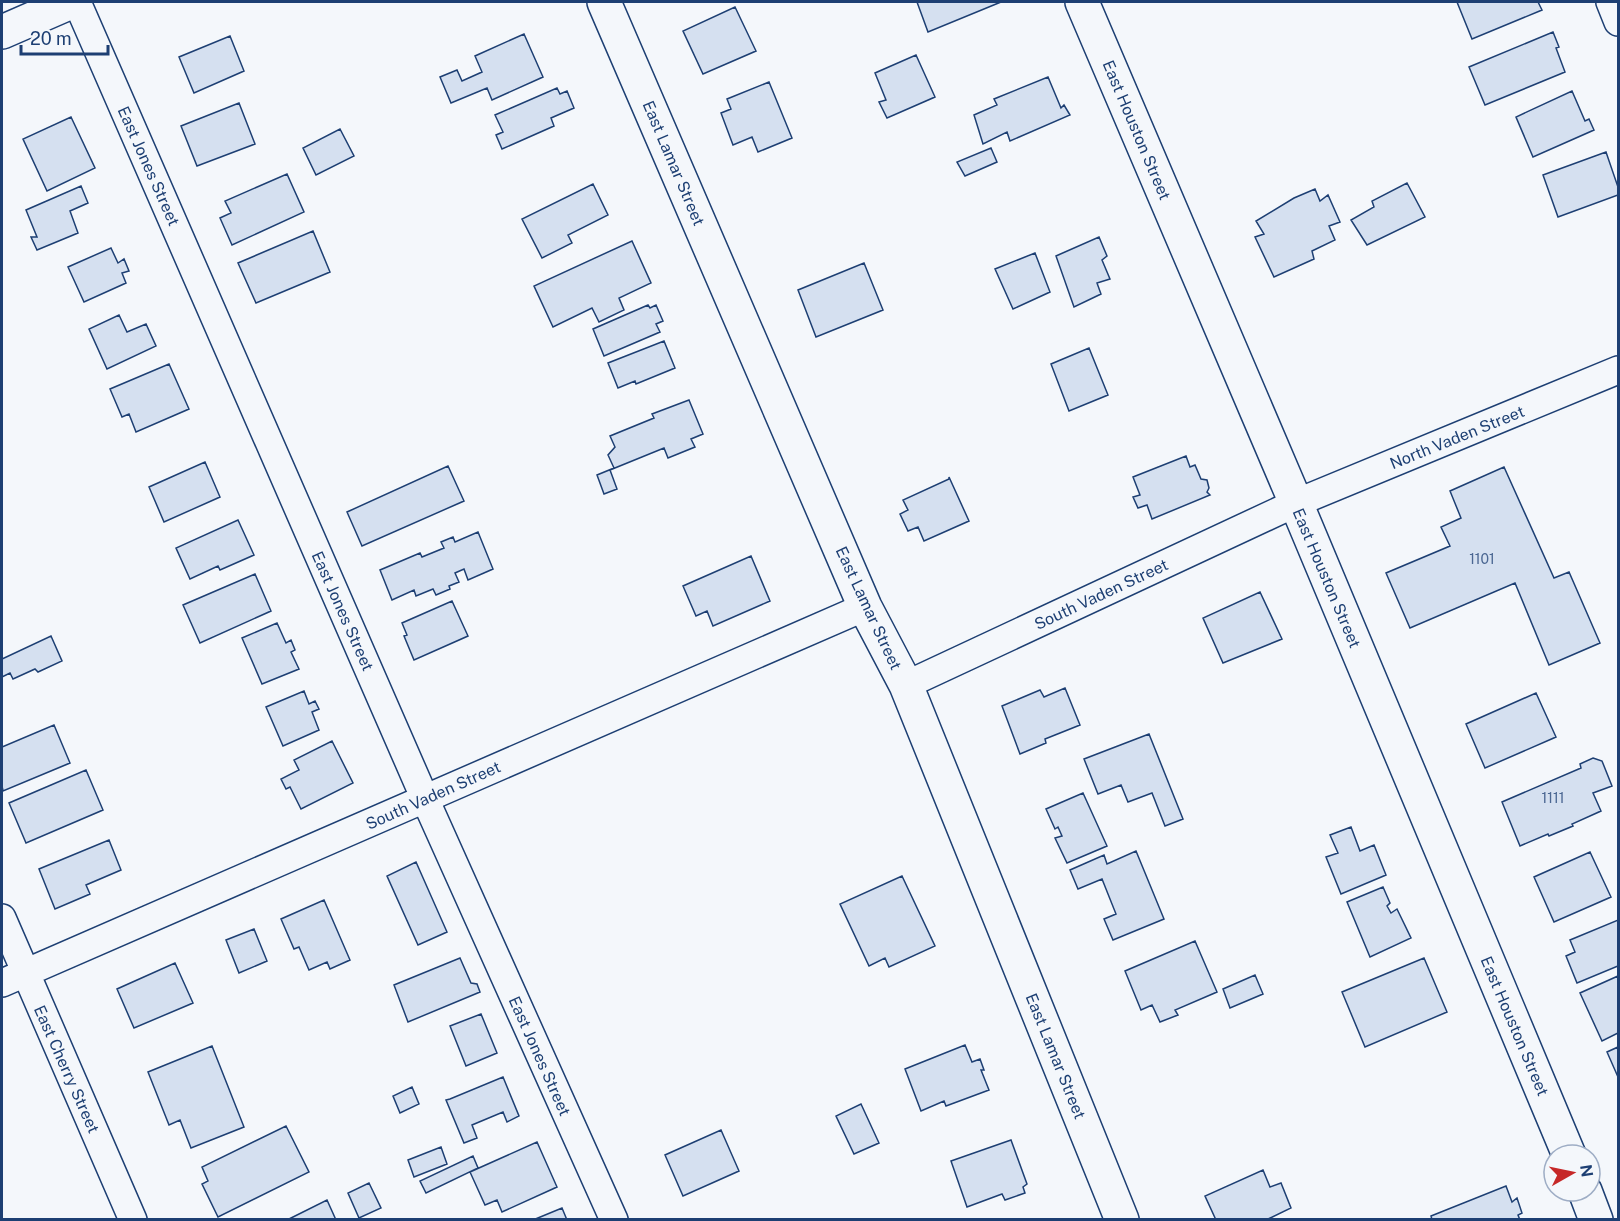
<svg xmlns="http://www.w3.org/2000/svg" width="1620" height="1221" font-family="'Public Sans',sans-serif">
<style>
.building{fill:#d5e0f0;stroke:#1d3f73;stroke-width:1.5}
.lines{fill:none;stroke-linecap:round;stroke-linejoin:round}
.minor-casing{stroke:#1d3f73;stroke-width:30}
.tertiary-casing{stroke:#1d3f73;stroke-width:36}
.primary-casing{stroke:#1d3f73;stroke-width:36}
.minor{stroke:#f4f7fb;stroke-width:27}
.tertiary{stroke:#f4f7fb;stroke-width:33}
.primary{stroke:#f4f7fb;stroke-width:33}
.labels{text-anchor:middle;stroke-width:4.5;stroke-linejoin:round;paint-order:stroke}
.number-label{font-size:14px;fill:#4b6792}
.street-label{font-size:16px;fill:#1d3f73;stroke:#f4f7fb}
</style>
<rect width="100%" height="100%" fill="#f4f7fb"/>
<path class="building" d="M 917,2 L 1001,2 L 928,32 Z
M 1457,2 L 1538,2 L 1542,10 L 1472,39 Z
M 735,7 L 756,51 L 703,74 L 683,31 Z
M 1553,32 L 1559,47 L 1556,48 L 1565,72 L 1485,105 L 1469,67 Z
M 524,34 L 543,77 L 492,100 L 487,88 L 451,103 L 440,77 L 457,70 L 462,81 L 482,72 L 475,56 Z
M 230,36 L 244,71 L 194,93 L 179,57 Z
M 916,55 L 935,97 L 887,118 L 879,102 L 886,100 L 875,73 Z
M 1048,77 L 1061,108 L 1064,105 L 1070,115 L 1010,141 L 1007,132 L 983,144 L 974,115 L 997,105 L 994,99 Z
M 769,82 L 792,138 L 758,152 L 752,137 L 733,145 L 721,113 L 731,109 L 727,99 Z
M 557,88 L 560,94 L 567,91 L 574,108 L 551,118 L 554,126 L 502,149 L 496,135 L 503,132 L 495,115 Z
M 1572,91 L 1585,121 L 1589,119 L 1594,130 L 1533,157 L 1516,117 Z
M 239,103 L 255,144 L 197,166 L 181,126 Z
M 71,117 L 95,168 L 47,191 L 23,139 Z
M 340,129 L 354,156 L 316,175 L 303,148 Z
M 991,148 L 997,162 L 965,176 L 957,162 Z
M 1606,152 L 1618,187 L 1618,195 L 1558,217 L 1543,175 Z
M 287,174 L 304,212 L 232,245 L 220,218 L 231,213 L 225,201 Z
M 1407,183 L 1425,217 L 1367,245 L 1351,220 L 1374,207 L 1372,201 Z
M 593,184 L 608,215 L 568,235 L 572,243 L 542,258 L 522,219 Z
M 81,186 L 88,203 L 70,211 L 78,233 L 37,250 L 31,237 L 37,237 L 26,210 Z
M 1315,189 L 1320,201 L 1328,195 L 1340,222 L 1329,226 L 1335,240 L 1312,251 L 1314,259 L 1274,277 L 1255,237 L 1264,234 L 1256,221 L 1294,198 Z
M 313,231 L 330,272 L 256,303 L 238,263 Z
M 1099,237 L 1107,256 L 1102,260 L 1110,279 L 1097,283 L 1101,294 L 1074,307 L 1056,256 Z
M 632,241 L 651,283 L 619,298 L 624,310 L 599,322 L 592,308 L 553,327 L 534,286 Z
M 111,248 L 118,263 L 124,259 L 129,271 L 122,273 L 126,283 L 84,302 L 68,267 Z
M 1035,253 L 1050,292 L 1013,309 L 995,269 Z
M 864,263 L 883,310 L 816,337 L 798,290 Z
M 648,305 L 650,308 L 656,305 L 663,321 L 656,324 L 660,332 L 604,356 L 593,329 Z
M 119,315 L 127,332 L 146,324 L 156,346 L 107,369 L 89,329 Z
M 664,341 L 675,368 L 636,384 L 635,381 L 618,388 L 608,363 Z
M 1089,348 L 1108,395 L 1069,411 L 1051,364 Z
M 169,364 L 189,409 L 136,432 L 129,414 L 122,417 L 110,389 Z
M 689,400 L 703,434 L 691,439 L 695,447 L 668,458 L 664,448 L 610,470 L 617,489 L 604,494 L 597,475 L 614,468 L 608,455 L 615,447 L 610,436 L 654,418 L 652,414 Z
M 1186,456 L 1190,467 L 1195,465 L 1201,479 L 1207,480 L 1209,488 L 1207,492 L 1210,495 L 1152,519 L 1147,505 L 1138,508 L 1133,497 L 1140,495 L 1133,477 Z
M 205,462 L 220,497 L 164,522 L 149,487 Z
M 448,466 L 464,501 L 362,546 L 347,512 Z
M 1504,467 L 1554,578 L 1569,572 L 1600,643 L 1549,665 L 1515,583 L 1410,628 L 1386,573 L 1450,546 L 1441,527 L 1461,518 L 1450,491 Z
M 949,477 L 969,521 L 924,541 L 918,527 L 908,531 L 900,514 L 908,510 L 903,500 L 949,479 Z
M 238,520 L 254,555 L 220,570 L 218,566 L 190,579 L 176,548 Z
M 478,532 L 493,569 L 468,580 L 464,569 L 455,573 L 459,582 L 449,586 L 450,589 L 436,595 L 433,589 L 416,596 L 414,590 L 392,600 L 380,570 L 420,553 L 422,557 L 444,548 L 441,542 L 453,537 L 455,542 Z
M 751,556 L 770,601 L 713,626 L 707,611 L 696,616 L 683,586 Z
M 255,574 L 271,611 L 200,643 L 183,605 Z
M 1260,592 L 1282,639 L 1223,663 L 1203,618 Z
M 452,601 L 468,636 L 414,660 L 404,636 L 407,635 L 402,623 Z
M 277,623 L 286,643 L 291,640 L 295,650 L 291,652 L 299,669 L 262,684 L 242,638 Z
M 51,636 L 62,661 L 38,672 L 35,669 L 13,679 L 10,673 L 2,677 L 2,659 Z
M 1065,688 L 1080,725 L 1045,739 L 1046,743 L 1020,754 L 1002,706 L 1040,690 L 1044,697 Z
M 304,691 L 309,704 L 315,701 L 319,709 L 312,712 L 319,730 L 283,746 L 266,707 Z
M 1536,693 L 1556,737 L 1485,768 L 1466,724 Z
M 54,725 L 70,763 L 3,791 L 2,786 L 2,747 Z
M 1149,734 L 1183,819 L 1165,826 L 1152,793 L 1128,802 L 1121,785 L 1098,794 L 1084,759 Z
M 332,741 L 353,783 L 301,809 L 290,787 L 286,789 L 281,779 L 299,770 L 294,760 Z
M 1593,758 L 1602,761 L 1612,786 L 1593,793 L 1601,811 L 1572,824 L 1573,826 L 1549,836 L 1548,834 L 1520,846 L 1502,802 L 1581,768 L 1580,764 Z
M 86,770 L 103,810 L 26,843 L 9,803 Z
M 1083,793 L 1107,846 L 1067,863 L 1055,838 L 1062,836 L 1058,827 L 1055,829 L 1046,809 Z
M 1351,827 L 1360,851 L 1374,845 L 1386,875 L 1341,894 L 1326,857 L 1338,853 L 1330,835 Z
M 109,840 L 121,870 L 86,885 L 90,894 L 55,909 L 39,869 Z
M 1136,851 L 1164,919 L 1113,940 L 1104,919 L 1116,914 L 1102,879 L 1078,889 L 1070,870 L 1104,855 L 1107,864 Z
M 1590,852 L 1611,897 L 1554,922 L 1534,877 Z
M 416,862 L 447,932 L 418,945 L 387,876 Z
M 902,876 L 935,946 L 889,967 L 885,958 L 869,966 L 840,904 Z
M 1383,887 L 1390,903 L 1387,906 L 1391,913 L 1397,909 L 1411,938 L 1370,957 L 1347,902 Z
M 324,900 L 350,960 L 330,969 L 327,962 L 309,970 L 299,947 L 294,949 L 281,919 Z
M 1618,920 L 1618,966 L 1577,983 L 1566,956 L 1575,952 L 1570,940 Z
M 254,929 L 267,961 L 239,973 L 226,940 Z
M 1195,941 L 1217,992 L 1175,1010 L 1178,1015 L 1160,1022 L 1152,1005 L 1141,1010 L 1125,971 Z
M 460,958 L 471,983 L 477,984 L 480,992 L 408,1022 L 394,985 Z
M 1424,958 L 1447,1012 L 1365,1047 L 1342,992 Z
M 175,963 L 193,1003 L 134,1028 L 117,989 Z
M 1255,975 L 1263,994 L 1230,1008 L 1223,989 Z
M 1618,976 L 1618,1033 L 1602,1041 L 1580,993 Z
M 481,1014 L 497,1053 L 466,1066 L 450,1026 Z
M 965,1045 L 972,1062 L 980,1059 L 984,1070 L 981,1070 L 989,1090 L 946,1106 L 944,1101 L 921,1111 L 905,1069 Z
M 212,1046 L 244,1127 L 191,1148 L 180,1120 L 169,1125 L 148,1072 Z
M 1618,1047 L 1618,1077 L 1607,1052 Z
M 503,1077 L 519,1116 L 507,1122 L 503,1112 L 472,1125 L 477,1138 L 464,1143 L 446,1100 L 450,1099 Z
M 412,1087 L 419,1104 L 400,1113 L 393,1096 Z
M 861,1104 L 879,1143 L 854,1154 L 836,1116 Z
M 286,1126 L 309,1172 L 218,1217 L 202,1184 L 208,1181 L 202,1167 Z
M 721,1130 L 739,1171 L 683,1196 L 665,1155 Z
M 1011,1140 L 1027,1184 L 1023,1187 L 1025,1193 L 1005,1200 L 1002,1194 L 967,1207 L 951,1161 Z
M 537,1142 L 557,1187 L 502,1212 L 497,1200 L 485,1205 L 470,1172 Z
M 441,1147 L 447,1164 L 414,1177 L 408,1160 Z
M 473,1156 L 478,1168 L 426,1193 L 420,1181 Z
M 1263,1170 L 1270,1187 L 1281,1183 L 1291,1208 L 1266,1220 L 1216,1220 L 1205,1196 Z
M 369,1183 L 381,1208 L 359,1218 L 348,1193 Z
M 1506,1186 L 1512,1202 L 1517,1198 L 1522,1213 L 1518,1215 L 1520,1220 L 1432,1220 L 1431,1216 Z
M 327,1200 L 336,1220 L 287,1220 Z
M 562,1208 L 567,1220 L 533,1220 Z"/>
<g class="lines">
<g class="minor-casing">
<path id="minor" d="M 77,2 L 425,799 L 614,1220
M 1610,2 L 1618,22
M 906,685 L 1296,503 L 1618,370
M 2,918 L 133,1220
M 2,983 L 865,607"/>
</g>
<g class="tertiary-casing">
<path id="tertiary" d="M 2,32 L 71,2"/>
</g>
<g class="primary-casing">
<path id="primary" d="M 604,2 L 865,607 L 906,685 L 1122,1220
M 1082,2 L 1296,503 L 1569,1155
M 1585,1191 L 1596,1220"/>
</g>
<use href="#minor" class="minor"/>
<use href="#tertiary" class="tertiary"/>
<use href="#primary" class="primary"/>
</g>
<g class="labels">
<g class="number-label">
<text x="1482" y="564">1101</text>
<text x="1553" y="803">1111</text>
</g>
<g class="street-label">
<text transform="translate(1137 130) rotate(67)" y="6">East Houston Street</text>
<text transform="translate(674 163) rotate(67)" y="6">East Lamar Street</text>
<text transform="translate(149 166) rotate(66)" y="6">East Jones Street</text>
<text transform="translate(1457 437) rotate(-22)" y="6">North Vaden Street</text>
<text transform="translate(1327 578) rotate(67)" y="6">East Houston Street</text>
<text transform="translate(1101 594) rotate(-25)" y="6">South Vaden Street</text>
<text transform="translate(869 608) rotate(65)" y="6">East Lamar Street</text>
<text transform="translate(343 611) rotate(66)" y="6">East Jones Street</text>
<text transform="translate(433 795) rotate(-24)" y="6">South Vaden Street</text>
<text transform="translate(1515 1026) rotate(67)" y="6">East Houston Street</text>
<text transform="translate(540 1056) rotate(66)" y="6">East Jones Street</text>
<text transform="translate(1056 1056) rotate(68)" y="6">East Lamar Street</text>
<text transform="translate(67 1069) rotate(66)" y="6">East Cherry Street</text>
</g>
</g>
<rect width="1620" height="1221" fill="none" stroke="#1d3f73" stroke-width="6"/>
<g transform="translate(1572 1173) rotate(81)"><circle r="28" fill="#f4f7fb" stroke="#9eadc5" stroke-width="1.5"/>
<path d="M0-4.5L10 22L0 15L-10 22Z" fill="#c62828"/>
<text y="-9" font-size="16" font-weight="bold" text-anchor="middle" fill="#1d3f73">N</text>
</g>
<path d="M21 45v9h87v-9" fill="none" stroke="#1d3f73" stroke-width="3"/>
<text x="30" y="45" font-size="18" fill="#1d3f73" stroke="#f4f7fb" stroke-width="4.5" paint-order="stroke">20 m</text>
</svg>
